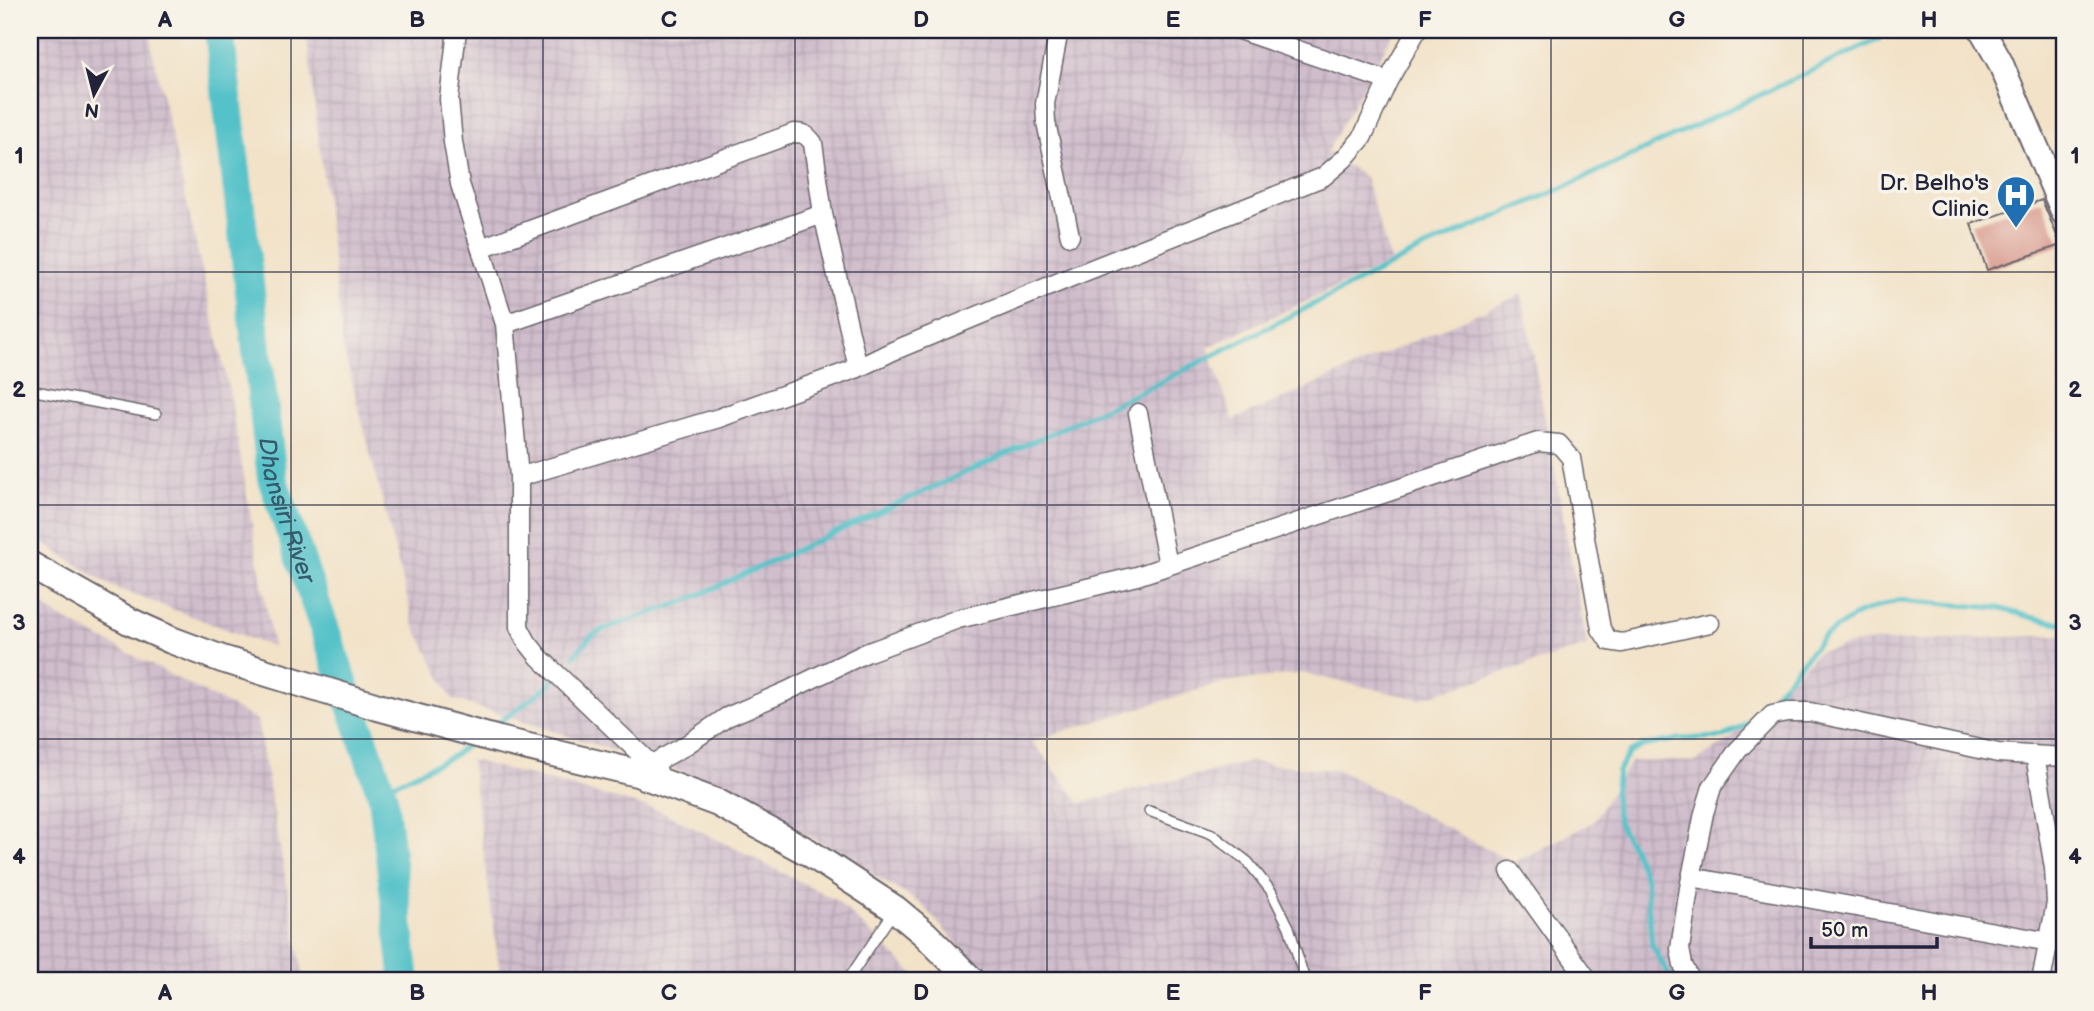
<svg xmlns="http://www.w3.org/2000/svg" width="2094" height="1011" font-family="'Balsamiq Sans',sans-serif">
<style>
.industrial{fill:url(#industrial-grid)}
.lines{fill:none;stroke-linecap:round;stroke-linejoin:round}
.stream{stroke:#54c2c9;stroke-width:5}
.river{stroke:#54c2c9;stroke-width:30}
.building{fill:#d69084}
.lane-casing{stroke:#6b656c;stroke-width:12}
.street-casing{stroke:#6b656c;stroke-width:21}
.secondary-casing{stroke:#6b656c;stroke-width:28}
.primary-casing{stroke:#6b656c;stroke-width:30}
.lane{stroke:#fff;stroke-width:9}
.street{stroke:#fff;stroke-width:18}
.secondary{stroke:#fff;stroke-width:24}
.primary{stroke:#fff;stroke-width:26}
.grid{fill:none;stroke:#22223b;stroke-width:2;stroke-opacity:0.55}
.labels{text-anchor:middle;stroke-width:7;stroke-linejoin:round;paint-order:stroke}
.poi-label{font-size:23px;fill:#22223b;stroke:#f7f3e8;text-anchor:end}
.water-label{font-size:24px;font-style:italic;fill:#345a6d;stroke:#f7f3e8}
.neatline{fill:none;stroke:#22223b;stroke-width:2.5}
.grid-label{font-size:23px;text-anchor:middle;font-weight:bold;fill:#22223b}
</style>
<defs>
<pattern id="industrial-grid" width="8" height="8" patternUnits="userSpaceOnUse" patternTransform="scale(1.75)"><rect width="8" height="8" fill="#d0bdcc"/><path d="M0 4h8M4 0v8" fill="none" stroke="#b2a2b0"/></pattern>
</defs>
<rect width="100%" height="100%" fill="#f7f3e8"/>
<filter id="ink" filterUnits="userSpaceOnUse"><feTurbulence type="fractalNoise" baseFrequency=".0143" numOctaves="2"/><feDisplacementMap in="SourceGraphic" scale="14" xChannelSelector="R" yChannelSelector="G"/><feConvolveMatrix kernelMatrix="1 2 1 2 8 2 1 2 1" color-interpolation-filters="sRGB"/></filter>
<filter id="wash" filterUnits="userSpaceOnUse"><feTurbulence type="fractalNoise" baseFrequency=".00686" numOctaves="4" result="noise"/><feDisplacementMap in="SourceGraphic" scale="28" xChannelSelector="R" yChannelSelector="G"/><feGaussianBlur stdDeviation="1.57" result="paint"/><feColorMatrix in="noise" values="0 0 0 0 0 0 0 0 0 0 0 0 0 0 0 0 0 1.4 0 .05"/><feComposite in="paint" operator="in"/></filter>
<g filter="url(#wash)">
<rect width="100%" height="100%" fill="#f2e2c8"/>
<path class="industrial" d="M 30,30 L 151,30 L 152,49 L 229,390 L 273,647 L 111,586 L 30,535 Z
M 306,30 L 1395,30 L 1327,152 L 1365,177 L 1391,262 L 1208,347 L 1233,420 L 1522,294 L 1587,646 L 1418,699 L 1303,673 L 1224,682 L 1032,741 L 1080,803 L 1251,762 L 1341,771 L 1513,863 L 1593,822 L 1631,761 L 1696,761 L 1730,740 L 1818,652 L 1863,642 L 2064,635 L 2064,981 L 991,981 L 920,903 L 728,787 L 452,699 L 414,625 L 343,347 Z
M 30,597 L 61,618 L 257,720 L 304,981 L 30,981 Z
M 471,760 L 661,811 L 836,900 L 921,981 L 501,981 Z"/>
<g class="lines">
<path class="stream" d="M 574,656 L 590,637 L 604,629 L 686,601 L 1149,388 L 1424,248 L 1567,186 L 1879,39
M 490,729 L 546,688 L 553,680
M 381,790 L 453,756 L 473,741
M 1672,981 L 1652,945 L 1646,879 L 1633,848 L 1622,831 L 1616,812 L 1615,792 L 1618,771 L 1629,753 L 1642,746 L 1679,739 L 1723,737 L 1742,727 L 1761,710 L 1823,637 L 1858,614 L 1897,600 L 1998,608 L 2038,619 L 2064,624"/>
<path class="river" id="s1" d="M 219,30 L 272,478 L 383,797 L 405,981"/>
</g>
<g id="blocks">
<path class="building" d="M 2042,200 L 2061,245 L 1987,270 L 1971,224 Z"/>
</g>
</g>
<g filter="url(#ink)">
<use href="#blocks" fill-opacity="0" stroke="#6b656c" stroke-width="2"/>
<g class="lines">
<g class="lane-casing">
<path id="lane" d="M 30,390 L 156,414
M 1149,811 L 1212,834 L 1248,862 L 1271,891 L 1289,927 L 1305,981
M 847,981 L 894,911"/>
</g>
<g class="street-casing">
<path id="street" d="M 457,30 L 449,99 L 453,142 L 460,184 L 505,324 L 519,477 L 519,627 L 527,642 L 539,657 L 658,771
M 1059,30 L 1045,104 L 1046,122 L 1070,236
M 1239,30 L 1388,81
M 481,248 L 794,133 C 804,133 807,135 813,143 L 823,214 L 858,368
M 505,324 L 823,214
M 1138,413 L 1168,565
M 519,477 L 719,418 L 858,368 L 893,351 L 1069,278 L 1323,177 L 1344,159 L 1362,138 L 1388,81 L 1417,30
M 2035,755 L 2054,868 L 2056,903 L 2041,981
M 652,764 L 683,747 L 727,717 L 785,692 L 866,653 L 958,619 L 1137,576 L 1538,442 L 1559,444 L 1571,458 L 1601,629 L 1609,641 L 1622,643 L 1710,623
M 1510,871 L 1589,981
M 1691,877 L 2050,942
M 1691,981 L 1683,965 L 1680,949 L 1689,888 L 1704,813 L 1712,787 L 1738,750 L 1772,715 L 1787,712 L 1810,712 L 1998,753 L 2064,757"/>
</g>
<g class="secondary-casing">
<path id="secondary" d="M 1982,30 L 2000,62 L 2064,213"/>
</g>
<g class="primary-casing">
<path id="primary" d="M 30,565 L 129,621 L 171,640 L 222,659 L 378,707 L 499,740 L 637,773 L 718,803 L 808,852 L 895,909 L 925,934 L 972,981"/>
</g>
<use href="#lane" class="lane"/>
<use href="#street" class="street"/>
<use href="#secondary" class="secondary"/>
<use href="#primary" class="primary"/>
</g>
</g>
<path class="grid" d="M 291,30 L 291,981M 543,30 L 543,981M 795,30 L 795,981M 1047,30 L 1047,981M 1299,30 L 1299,981M 1551,30 L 1551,981M 1803,30 L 1803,981M 30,272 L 2064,272M 30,505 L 2064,505M 30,739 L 2064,739"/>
<defs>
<g id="hospital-pin" transform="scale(2.0125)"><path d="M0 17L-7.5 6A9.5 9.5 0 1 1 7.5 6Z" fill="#1f6fb2" stroke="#f7f3e8"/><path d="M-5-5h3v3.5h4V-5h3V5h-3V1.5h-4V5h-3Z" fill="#fff"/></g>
</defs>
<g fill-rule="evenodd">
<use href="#hospital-pin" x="2016" y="195"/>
</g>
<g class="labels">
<g class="poi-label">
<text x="1989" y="190">Dr. Belho's<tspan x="1989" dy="26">Clinic</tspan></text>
</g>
<g class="water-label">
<text dy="8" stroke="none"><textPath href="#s1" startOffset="486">Dhansiri River</textPath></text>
</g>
</g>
<rect width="2094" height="1011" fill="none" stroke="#f7f3e8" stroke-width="77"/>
<g transform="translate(94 94) rotate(187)" stroke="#f7f3e8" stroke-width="5" paint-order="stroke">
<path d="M0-5L12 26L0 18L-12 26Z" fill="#22223b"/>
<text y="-10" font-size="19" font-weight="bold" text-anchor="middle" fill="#22223b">N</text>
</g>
<path d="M1811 937v10h126v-10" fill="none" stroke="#22223b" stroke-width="3.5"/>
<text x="1821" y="937" font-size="21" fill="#22223b" stroke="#f7f3e8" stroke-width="5" paint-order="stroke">50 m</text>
<rect x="38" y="38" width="2018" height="934" class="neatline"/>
<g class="grid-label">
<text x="165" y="27">A</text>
<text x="417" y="27">B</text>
<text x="669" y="27">C</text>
<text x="921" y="27">D</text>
<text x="1173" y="27">E</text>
<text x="1425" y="27">F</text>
<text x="1677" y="27">G</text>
<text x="1929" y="27">H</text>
<text x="19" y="163">1</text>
<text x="2075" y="163">1</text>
<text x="19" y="397">2</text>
<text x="2075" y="397">2</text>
<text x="19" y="630">3</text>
<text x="2075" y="630">3</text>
<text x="19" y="864">4</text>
<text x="2075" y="864">4</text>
<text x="165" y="1000">A</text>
<text x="417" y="1000">B</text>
<text x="669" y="1000">C</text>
<text x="921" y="1000">D</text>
<text x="1173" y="1000">E</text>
<text x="1425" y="1000">F</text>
<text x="1677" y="1000">G</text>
<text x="1929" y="1000">H</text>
</g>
</svg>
